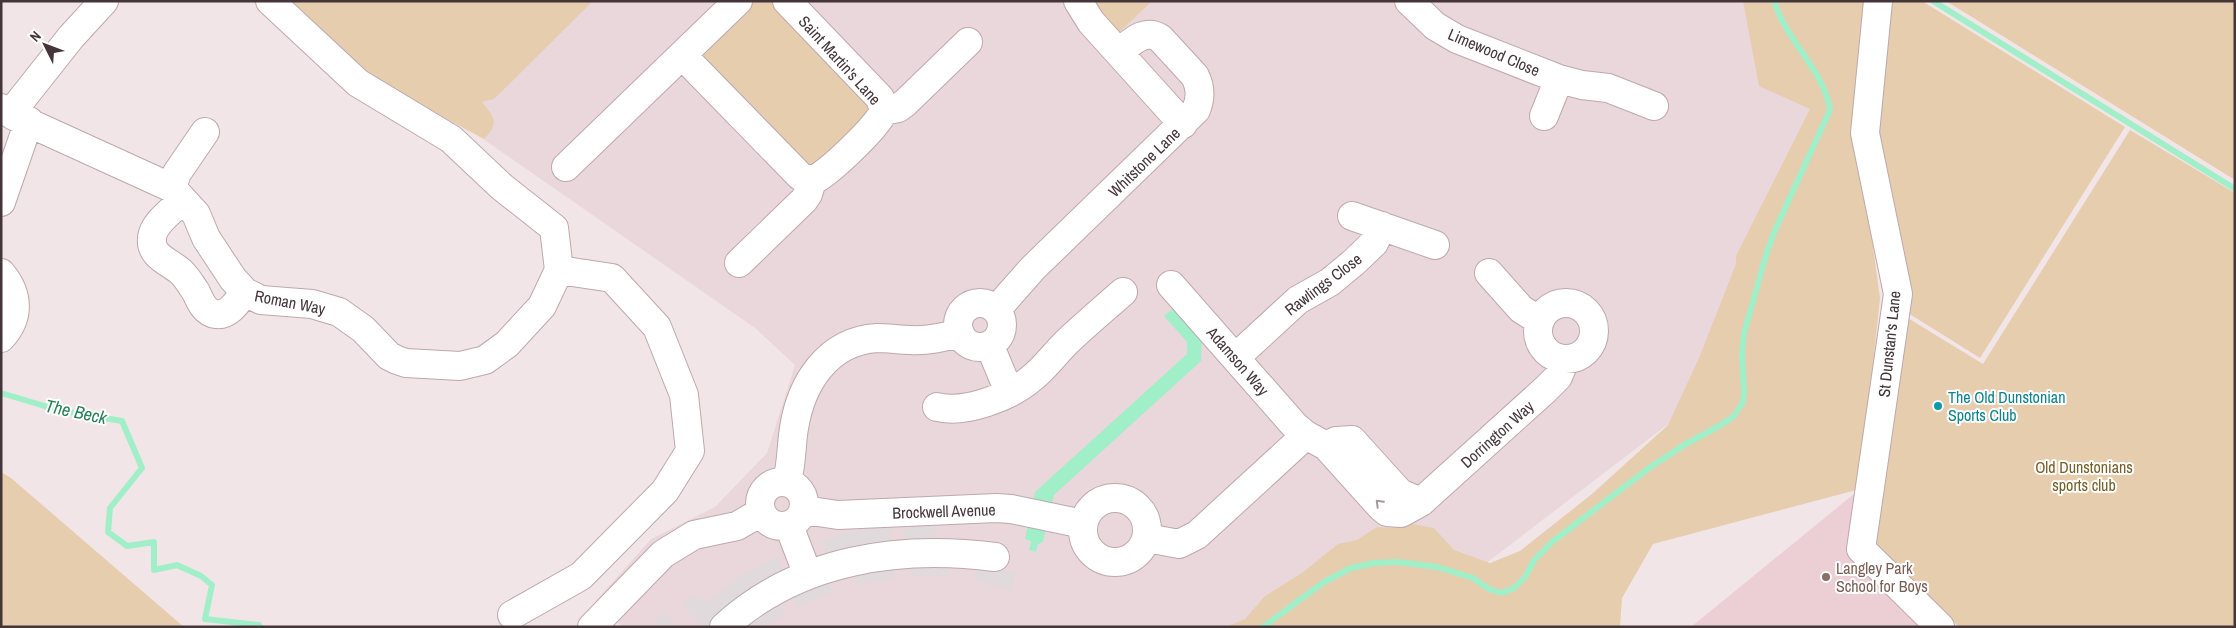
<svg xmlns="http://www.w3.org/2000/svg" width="2236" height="628" font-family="'Archivo Narrow',sans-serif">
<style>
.residential{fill:#ead7db}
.education{fill:#ebcfd4}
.green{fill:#e6cdae}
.parking{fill:#e0dadc}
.water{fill:#a1efc9}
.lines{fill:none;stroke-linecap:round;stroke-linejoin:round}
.stream{stroke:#a1efc9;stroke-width:6}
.minor-casing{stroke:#bda8ad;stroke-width:30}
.minor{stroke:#fff;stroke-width:28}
.oneway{stroke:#a29a9c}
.culture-dot{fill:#0f9aa8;stroke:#fff;stroke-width:2}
.education-dot{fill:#8d6e63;stroke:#fff;stroke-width:2}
.labels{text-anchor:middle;stroke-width:4;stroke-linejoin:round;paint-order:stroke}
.street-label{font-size:16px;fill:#443539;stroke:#fff}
.culture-label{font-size:16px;fill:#0d838f;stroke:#fff;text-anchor:start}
.park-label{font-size:16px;fill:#756029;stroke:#fff}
.education-label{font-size:16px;fill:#785e54;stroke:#fff;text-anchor:start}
.water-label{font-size:18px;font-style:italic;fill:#277f56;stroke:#fff}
</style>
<rect width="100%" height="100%" fill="#f2e5e8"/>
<path class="residential" d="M 317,1 L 1754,1 L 1827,103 L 1680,415 L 1485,564 L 1249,627 L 623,627 L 594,603 L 651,539 L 715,507 L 767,453 L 795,365 L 755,328 L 453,118 Z"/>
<path class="education" d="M 1860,489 L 1948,627 L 1691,627 Z"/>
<path class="green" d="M 289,1 L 593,1 L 494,99 L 482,102 C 494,117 500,123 484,139 L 375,81 Z
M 755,1 L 774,2 L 866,98 L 870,114 L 817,166 L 805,166 L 704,62 L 703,56 L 707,45 Z
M 1087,1 L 1152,1 L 1115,36 Z
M 1743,1 L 1869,1 L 1857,130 L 1880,298 L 1860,489 L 1653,544 L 1622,598 L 1620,627 L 1226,627 L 1245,619 L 1265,596 L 1302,573 L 1338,544 L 1357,540 L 1377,527 L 1392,528 L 1412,524 L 1434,528 L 1454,550 L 1490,563 L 1520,551 L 1592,494 L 1668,425 L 1699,358 L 1736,264 L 1736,256 L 1810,109 L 1759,86 Z
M 1885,1 L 1922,1 L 2125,127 L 1980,358 L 1900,308 L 1871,131 Z
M 1946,1 L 2235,1 L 2235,180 Z
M 2130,130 L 2235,193 L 2235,627 L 1959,627 L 1865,535 L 1898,312 L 1983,364 Z
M 1,472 L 11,478 L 184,627 L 1,627 Z"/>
<path class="parking" d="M 920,525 L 935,526 L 934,544 L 904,544 L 903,526 Z
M 877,527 L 891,527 L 892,545 L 826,556 L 821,540 L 853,531 Z
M 777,556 L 785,573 L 720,617 L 710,627 L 703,627 L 683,605 L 693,595 L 699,601 L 702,598 L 708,603 L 740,577 Z
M 909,558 L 950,558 L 948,576 L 910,576 Z
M 893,560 L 895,578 L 857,585 L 852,568 Z
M 977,562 L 1016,573 L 1011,590 L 974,580 Z
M 827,576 L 833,592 L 797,608 L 789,592 Z
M 776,599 L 785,614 L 766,627 L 745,627 Z
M 665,612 L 678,627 L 658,627 L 654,623 Z"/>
<path class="water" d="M 1176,306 L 1202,335 L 1201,361 L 1054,495 L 1043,542 L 1038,544 L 1036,552 L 1029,550 L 1031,541 L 1025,539 L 1035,492 L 1187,354 L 1187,342 L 1164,316 Z"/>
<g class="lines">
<path class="stream" d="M 1933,1 L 2235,189
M 1,393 L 58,410 L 122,421 L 142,468 L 110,508 L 108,532 L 127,546 L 154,542 L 154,570 L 177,565 L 201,576 L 212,585 L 205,619 L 259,625 L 260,627
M 1263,627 L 1324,582 L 1351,568 L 1374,563 L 1398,562 L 1437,567 L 1473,578 L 1489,589 L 1502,593 L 1514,588 L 1525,577 L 1535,559 L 1552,542 L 1649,468 L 1684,445 L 1719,426 L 1734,416 L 1743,402 L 1744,391 L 1742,354 L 1744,333 L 1766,255 L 1775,230 L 1830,110 C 1824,70 1786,41 1774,1"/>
<g class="minor-casing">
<path id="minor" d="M 270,1 L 358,83 L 451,139 L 502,187 L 554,228 L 559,270 L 612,278 L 657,327 L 684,395 L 690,451 L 665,491 L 581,576 L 512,615
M 1078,1 L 1091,22 L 1183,124
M 1409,1 L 1435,26 L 1457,39 L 1559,79 L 1582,85 L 1608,88 L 1654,106
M 1878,1 L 1865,133 L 1898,294 L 1861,549 L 1940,627
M 682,55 L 800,176 L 812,181
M 1,108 L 14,116 L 172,188 L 196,214 L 206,238 L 233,279 L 245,292 L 261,300 L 312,304 L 339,312 L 363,329 L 389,356 L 397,360 L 406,363 L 460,366 L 485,360 L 507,344 L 542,306 L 559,270
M 884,111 L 898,108 L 905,103 L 968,42
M 14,116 L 18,104 L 71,37 L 104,1
M 1544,116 L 1559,79
M 566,167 L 738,1
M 172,188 L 177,173 L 205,132
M 183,200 C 173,210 153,223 152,238 C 150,256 168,261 180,271 C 187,277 191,285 196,292 C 200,301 205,313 216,314 C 229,316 238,301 245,292
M 1,202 L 29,121
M 1352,216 L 1435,245
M 739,263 L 804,200 L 808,194 L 812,181 C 829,173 876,128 884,111 L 880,98 L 787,1
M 1,273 C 19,294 20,318 1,338
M 1489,273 L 1521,309 L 1540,321
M 1171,285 L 1295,426 L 1306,435 L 1326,446 L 1381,507 L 1387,512 L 1401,513 L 1421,502 L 1546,389 L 1558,377 L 1565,360
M1538 331a28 28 0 1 1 56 0a28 28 0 1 1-56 0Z
M958 325a22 22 0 1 1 44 0a22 22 0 1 1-44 0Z
M 996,310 L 1033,268 L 1196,110 C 1201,98 1201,88 1195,76 L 1160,38 C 1144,28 1131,43 1119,52
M 990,346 L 1009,392
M 1236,357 L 1298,300 L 1330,282 L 1353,263 L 1374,243 L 1382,226
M 937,407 C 965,414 1010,397 1032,378 C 1046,367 1056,352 1069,340 C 1087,323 1105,308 1123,292
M 1326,446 L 1336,441 L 1352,440 L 1400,493 L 1421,502
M 787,481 C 792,463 791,446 794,428 C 801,384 827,341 877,338 C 889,338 900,340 911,340 C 928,341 944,337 960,333
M760 504a22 22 0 1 1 44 0a22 22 0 1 1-44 0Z
M1083 530a32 32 0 1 1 64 0a32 32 0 1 1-64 0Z
M 804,510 L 838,515 L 996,508 L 1011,509 L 1083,524
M 789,526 L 808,575
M 1147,538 L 1179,544 L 1197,535 L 1306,435
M 592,627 L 663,554 L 694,535 L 737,526 L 761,512
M 724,627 C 798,559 899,545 995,557"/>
</g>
<use href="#minor" class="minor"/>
</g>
<defs><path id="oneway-chevron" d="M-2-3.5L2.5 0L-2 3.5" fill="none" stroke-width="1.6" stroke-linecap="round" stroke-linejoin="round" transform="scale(1.25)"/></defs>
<use class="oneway" href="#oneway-chevron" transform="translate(1379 503) rotate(-135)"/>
<circle class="culture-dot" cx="1938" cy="406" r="5"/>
<circle class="education-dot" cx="1826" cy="577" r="5"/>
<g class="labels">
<g class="street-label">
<text transform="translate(1494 52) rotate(23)" y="6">Limewood Close</text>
<text transform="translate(840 60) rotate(48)" y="6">Saint Martin's Lane</text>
<text transform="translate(1144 162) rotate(-44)" y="6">Whitstone Lane</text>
<text transform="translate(1323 284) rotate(-37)" y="6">Rawlings Close</text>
<text transform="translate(290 302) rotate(11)" y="6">Roman Way</text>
<text transform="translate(1889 344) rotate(-84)" y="6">St Dunstan's Lane</text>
<text transform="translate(1238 361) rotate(49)" y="6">Adamson Way</text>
<text transform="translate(1497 434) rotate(-42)" y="6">Dorrington Way</text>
<text transform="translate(944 511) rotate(-2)" y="6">Brockwell Avenue</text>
</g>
<g class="culture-label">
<text x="1948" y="403">The Old Dunstonian<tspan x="1948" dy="18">Sports Club</tspan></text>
</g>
<g class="park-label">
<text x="2084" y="473">Old Dunstonians<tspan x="2084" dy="18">sports club</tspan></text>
</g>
<g class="education-label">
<text x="1836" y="574">Langley Park<tspan x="1836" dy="18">School for Boys</tspan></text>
</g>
<g class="water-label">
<text transform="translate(76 412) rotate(12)" y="6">The Beck</text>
</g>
</g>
<rect width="2236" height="628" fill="none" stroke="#443539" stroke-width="5"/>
<g transform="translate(45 45) rotate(312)" stroke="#ffffff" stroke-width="4" paint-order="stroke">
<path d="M0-4L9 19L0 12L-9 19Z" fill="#443539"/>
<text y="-8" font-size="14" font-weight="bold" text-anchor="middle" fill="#443539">N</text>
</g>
</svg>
